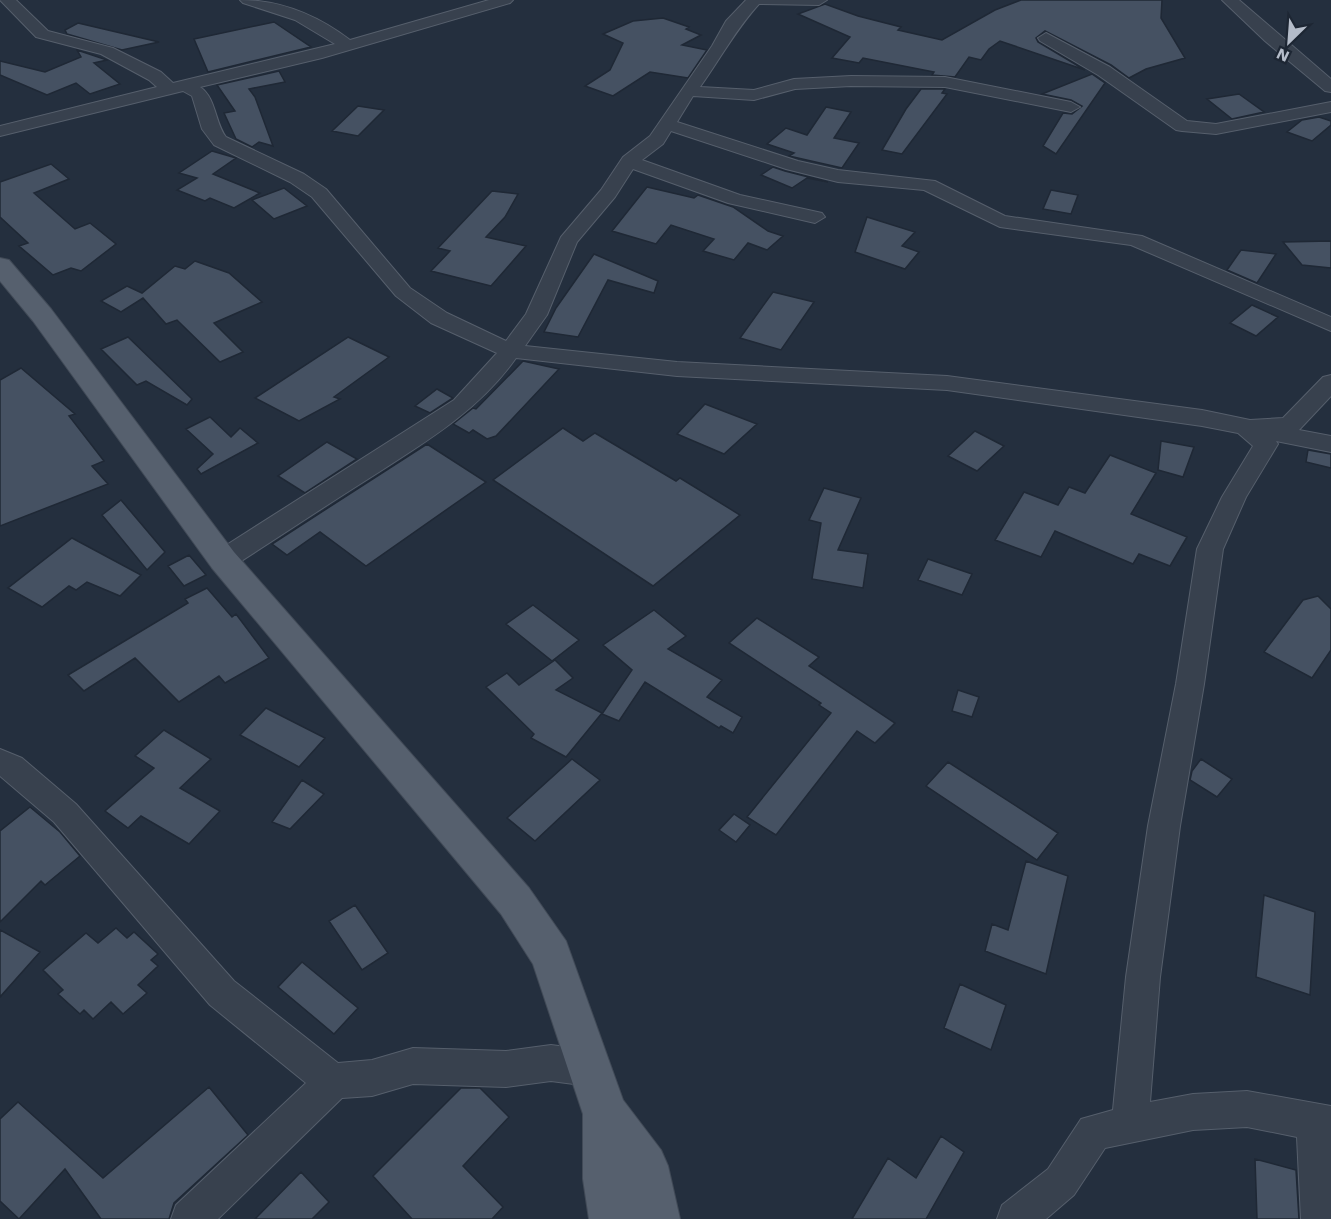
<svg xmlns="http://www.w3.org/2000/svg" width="1331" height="1219" font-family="'Work Sans',sans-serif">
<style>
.building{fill:#455162;stroke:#1f2835;stroke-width:1.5}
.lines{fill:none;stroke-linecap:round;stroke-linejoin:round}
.minor-casing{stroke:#565f6c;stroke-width:2}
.major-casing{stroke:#414a57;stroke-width:2}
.minor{fill:#38414e;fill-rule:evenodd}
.major{fill:#56606e;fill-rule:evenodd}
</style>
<rect width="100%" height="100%" fill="#242f3e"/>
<path class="building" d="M 1021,0 L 1162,0 L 1161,18 L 1185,58 L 1146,69 L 1129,78 L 1111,65 L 1045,31 L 1036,38 L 1038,42 L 1085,70 L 1000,41 L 989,49 L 981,60 L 969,57 L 955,77 L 932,75 L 934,72 L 863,58 L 859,63 L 832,58 L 850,37 L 798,14 L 825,4 L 858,16 L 901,27 L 898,30 L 942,40 L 995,10 Z
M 663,18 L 689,27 L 686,29 L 701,35 L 682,45 L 707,50 L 688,78 L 650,72 L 613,96 L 585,86 L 610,70 L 623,43 L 603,34 L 633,21 Z
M 274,22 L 311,47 L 208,72 L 194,39 Z
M 78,23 L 159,42 L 122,50 L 67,34 L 65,30 Z
M 77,50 L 107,60 L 94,63 L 120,84 L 90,94 L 76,83 L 47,95 L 0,75 L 0,61 L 45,72 L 81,57 Z
M 279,71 L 285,82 L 249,89 L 255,97 L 273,146 L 259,142 L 252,147 L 236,139 L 224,113 L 235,111 L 217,85 Z
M 1092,74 L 1105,83 L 1056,154 L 1043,146 L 1063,113 L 1072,114 L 1082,106 L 1071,100 L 1042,94 Z
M 921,89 L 945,89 L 942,93 L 947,94 L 902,154 L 882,150 L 906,109 Z
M 1239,94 L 1264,112 L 1232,119 L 1207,99 Z
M 358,106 L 384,110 L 358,136 L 332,131 Z
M 826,107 L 851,112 L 834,138 L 859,143 L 842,168 L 789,156 L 794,153 L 767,144 L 786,128 L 807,135 Z
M 1319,117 L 1331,121 L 1331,125 L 1312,141 L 1287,132 L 1302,120 Z
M 212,151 L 236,158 L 213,174 L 260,193 L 234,208 L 210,198 L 205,201 L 177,190 L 197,178 L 179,173 Z
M 51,164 L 69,179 L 34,193 L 75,229 L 90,223 L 116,244 L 81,271 L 71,268 L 53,275 L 19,246 L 28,243 L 0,217 L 0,182 Z
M 773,167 L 785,171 L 828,182 L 807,178 L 792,188 L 761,175 Z
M 647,187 L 694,198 L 698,195 L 733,207 L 768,231 L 783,236 L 767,250 L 748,243 L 734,260 L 703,251 L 714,239 L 671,225 L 656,244 L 612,231 Z
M 284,188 L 307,206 L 274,219 L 252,200 Z
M 1051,190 L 1078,195 L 1071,214 L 1043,209 Z
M 492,191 L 518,194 L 505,217 L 486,237 L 526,246 L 491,286 L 431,271 L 450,251 L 438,248 Z
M 867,217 L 915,232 L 902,246 L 919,252 L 905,269 L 855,252 Z
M 1331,241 L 1331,268 L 1302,265 L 1283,242 Z
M 1241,250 L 1276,254 L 1257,283 L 1227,270 Z
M 594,254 L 658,281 L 654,293 L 608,280 L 578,337 L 544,332 L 556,308 Z
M 195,261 L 229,273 L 262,302 L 214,323 L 243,352 L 220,362 L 177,320 L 166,324 L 143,298 L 121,312 L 101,301 L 127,286 L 142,293 L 175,266 L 185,269 Z
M 773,292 L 814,302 L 781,350 L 740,338 Z
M 1252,305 L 1278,317 L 1256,336 L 1230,323 Z
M 128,337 L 192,399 L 187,405 L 146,381 L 137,385 L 101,349 Z
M 348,337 L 389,357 L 334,397 L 340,399 L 299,421 L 255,398 Z
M 523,361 L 559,369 L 496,436 L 487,439 L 473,430 L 469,433 L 453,424 L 473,408 L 476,409 Z
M 21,368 L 75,414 L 69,416 L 104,461 L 92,466 L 108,484 L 0,526 L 0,380 Z
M 437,389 L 453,398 L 430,413 L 415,406 Z
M 705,404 L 757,424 L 724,454 L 677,434 Z
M 210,417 L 231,437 L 240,428 L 258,443 L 201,474 L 197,469 L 213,454 L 186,429 Z
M 563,428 L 583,441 L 595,433 L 676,481 L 680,478 L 740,515 L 653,586 L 493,480 Z
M 975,431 L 1004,446 L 977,471 L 948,456 Z
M 1161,441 L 1194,447 L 1183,477 L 1158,470 Z
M 327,442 L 357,459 L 305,493 L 278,476 Z
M 427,444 L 486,482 L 366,566 L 320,532 L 287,555 L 272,544 Z
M 1308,450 L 1331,454 L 1331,468 L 1306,462 Z
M 1110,455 L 1156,473 L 1131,514 L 1187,537 L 1170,566 L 1139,554 L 1133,564 L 1055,531 L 1041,557 L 995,540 L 1024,492 L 1058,505 L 1069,487 L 1085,493 Z
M 824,488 L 861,498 L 838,550 L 868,554 L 863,588 L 812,579 L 821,523 L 809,520 Z
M 121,500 L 165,552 L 147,570 L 102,515 Z
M 72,538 L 141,575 L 120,596 L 87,582 L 76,590 L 69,586 L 42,607 L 8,588 Z
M 189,555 L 206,575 L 184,586 L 168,566 Z
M 928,559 L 972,574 L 962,595 L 918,580 Z
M 207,588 L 232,617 L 236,614 L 269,658 L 225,683 L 219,676 L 179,702 L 135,658 L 84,691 L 68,675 L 188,603 L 185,599 Z
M 1318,596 L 1331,609 L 1331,650 L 1312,678 L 1264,652 L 1303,600 Z
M 533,605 L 579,640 L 552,661 L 506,624 Z
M 654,610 L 686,636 L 668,649 L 722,680 L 707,697 L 742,717 L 733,733 L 721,726 L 719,728 L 645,682 L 619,721 L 602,714 L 632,670 L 603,645 Z
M 757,618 L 819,657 L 809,666 L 895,723 L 875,743 L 857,731 L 776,835 L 747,817 L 831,713 L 819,705 L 821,703 L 729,643 Z
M 555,660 L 573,678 L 556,690 L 602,713 L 566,757 L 531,738 L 534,734 L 486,687 L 507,673 L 519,685 Z
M 958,690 L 979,697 L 972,717 L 952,711 Z
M 266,708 L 325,738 L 299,767 L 240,735 Z
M 164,730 L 211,759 L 180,788 L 220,811 L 189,844 L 141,816 L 128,828 L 105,811 L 154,768 L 135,756 Z
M 572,759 L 600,780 L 535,841 L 507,818 Z
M 1201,759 L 1232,779 L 1217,797 L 1190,780 L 1192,771 Z
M 948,762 L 1058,833 L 1037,860 L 926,786 Z
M 302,780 L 324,794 L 290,829 L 272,822 Z
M 30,807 L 60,832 L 80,856 L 45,885 L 41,881 L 0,922 L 0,831 Z
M 734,814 L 750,825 L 736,842 L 719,830 Z
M 1026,861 L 1068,876 L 1046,974 L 985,951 L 992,924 L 1008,930 Z
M 1264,895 L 1315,912 L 1310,995 L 1256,977 Z
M 355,905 L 388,953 L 362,970 L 329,921 Z
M 116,928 L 127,938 L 134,932 L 158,954 L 151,960 L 158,966 L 138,985 L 147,993 L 123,1014 L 111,1002 L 93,1019 L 84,1010 L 80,1014 L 58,994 L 63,990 L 43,970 L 86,933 L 98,943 Z
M 0,930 L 40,952 L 0,997 Z
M 302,962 L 358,1008 L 334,1034 L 278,987 Z
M 960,984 L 1006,1005 L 991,1050 L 944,1028 Z
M 209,1087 L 248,1135 L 174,1203 L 169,1219 L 101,1219 L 65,1169 L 19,1219 L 0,1201 L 0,1119 L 18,1102 L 103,1178 Z
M 461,1088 L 480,1088 L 509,1117 L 463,1166 L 503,1207 L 492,1219 L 412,1219 L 373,1176 Z
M 941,1136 L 964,1152 L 926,1219 L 852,1219 L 888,1158 L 916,1178 Z
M 1255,1159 L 1296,1170 L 1299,1219 L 1257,1219 Z
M 301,1172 L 329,1202 L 312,1219 L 255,1219 Z"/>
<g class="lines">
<g class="minor-casing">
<path id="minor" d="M 0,0 L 16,0 L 48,31 L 113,48 L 161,72 L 173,83 L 335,44 L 295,20 L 243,3 L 240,0 C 281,0 317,15 350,40 L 489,0 L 513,0 L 510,3 L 322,58 L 200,87 C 216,97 215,123 226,137 L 304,174 L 326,189 L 410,288 L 447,313 L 506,341 L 526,314 L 561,237 L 601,190 L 623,157 L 650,136 L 712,46 L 726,21 L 746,0 L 827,0 L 819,5 L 759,4 C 736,29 720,59 700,87 L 754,90 L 794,79 L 851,76 L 945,77 L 1071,102 L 1080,107 L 1071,112 L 945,87 L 851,86 L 795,89 L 754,100 L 693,96 L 677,122 L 798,161 L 838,170 L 935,181 L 1005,216 L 1142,236 L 1331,317 L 1331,331 L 1131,245 L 1000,227 L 924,190 L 838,182 L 786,169 L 671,131 L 663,144 L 642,160 L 740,195 L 822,213 L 825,217 L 815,223 L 728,203 L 633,169 L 615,197 L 577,242 L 547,315 L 525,346 L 677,362 L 947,376 L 1202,410 L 1250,420 L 1283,418 L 1323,377 L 1331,375 L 1331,396 L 1299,430 L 1331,436 L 1331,452 L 1276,441 L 1278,444 L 1246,497 L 1223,549 L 1204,684 L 1180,826 L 1160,977 L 1150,1102 L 1193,1094 L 1247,1091 L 1331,1106 L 1331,1219 L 1301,1219 L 1297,1137 L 1247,1127 L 1193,1130 L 1105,1148 L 1074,1195 L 1046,1219 L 997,1219 L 1002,1205 L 1048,1169 L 1081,1119 L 1113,1110 L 1126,977 L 1148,826 L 1176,684 L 1197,549 L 1222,497 L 1253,446 L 1238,433 L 1202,426 L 947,390 L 677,376 L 516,358 C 478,412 422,444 368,479 C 322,508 277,538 232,567 L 223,569 L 214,567 L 210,560 L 214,553 L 454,400 L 497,353 L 431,323 L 396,296 L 312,197 L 290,182 L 214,145 L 202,129 L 192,96 L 183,91 L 0,136 L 0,126 L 157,87 L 149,80 L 101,54 L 36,37 Z
M 1222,0 L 1239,0 L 1331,79 L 1331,92 L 1325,91 L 1265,41 Z
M 1046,33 L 1110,67 L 1187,121 L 1216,124 L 1331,102 L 1331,112 L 1216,134 L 1182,131 L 1176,130 L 1098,75 L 1040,41 L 1038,38 Z
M 0,749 L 22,758 L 76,804 L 234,981 L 338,1063 L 372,1060 L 413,1048 L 506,1051 L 551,1045 L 589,1050 L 602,1055 L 607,1068 L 602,1081 L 589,1086 L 551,1081 L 506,1087 L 413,1084 L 372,1096 L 342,1098 L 218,1219 L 171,1219 L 176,1205 L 306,1083 L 210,1005 L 54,822 L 0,776 Z"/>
</g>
<g class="major-casing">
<path id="major" d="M 0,258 L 9,260 L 51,309 L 234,552 L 529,888 L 566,941 L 623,1100 L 661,1150 L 668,1166 L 680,1219 L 589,1219 L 583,1179 L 583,1114 L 533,964 L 501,914 L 212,568 L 33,321 L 0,281 Z"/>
</g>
<use href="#minor" class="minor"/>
<use href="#major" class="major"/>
</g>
<g transform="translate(1289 42) rotate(205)" stroke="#1d2633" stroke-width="4.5" paint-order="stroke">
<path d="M0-4.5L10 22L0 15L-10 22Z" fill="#b4bcc9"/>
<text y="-9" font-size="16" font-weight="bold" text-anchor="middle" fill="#b4bcc9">N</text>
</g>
</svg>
